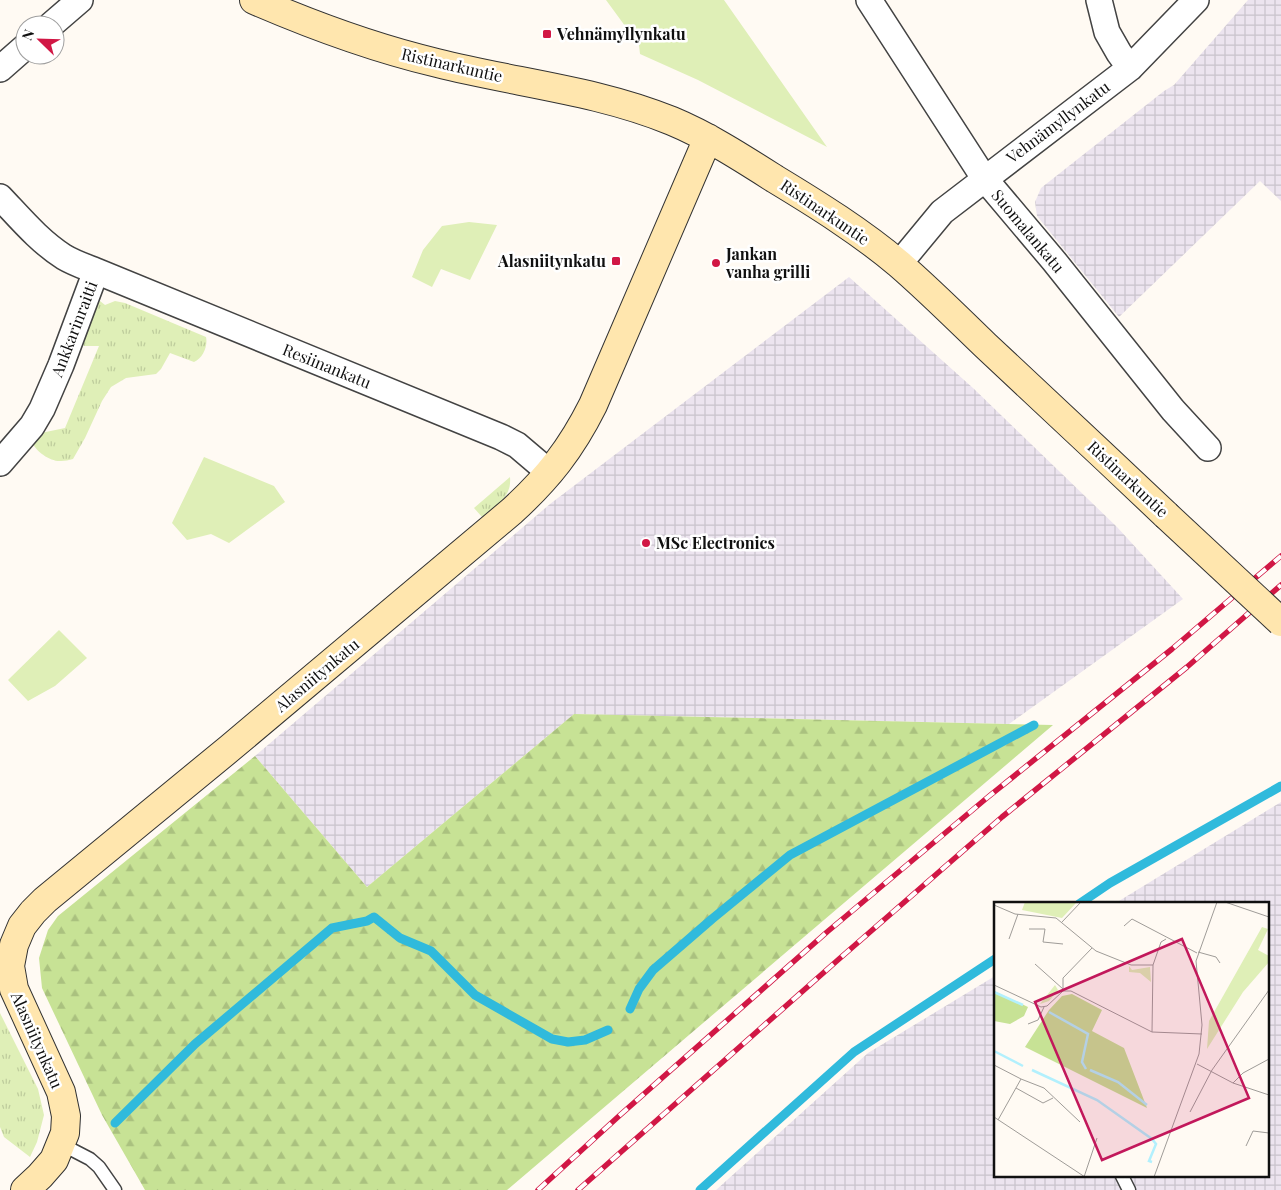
<svg xmlns="http://www.w3.org/2000/svg" width="1281" height="1190" font-family="'Playfair Display',serif">
<style>
.industrial{fill:url(#industrial-grid)}
.grass{fill:url(#grass-tufts)}
.forest{fill:url(#forest-firs)}
.park{fill:#dfefb7}
.lines{fill:none;stroke-linecap:round;stroke-linejoin:round}
.stream{stroke:#30badc;stroke-width:9}
.lane-casing{stroke:#434343;stroke-width:15}
.street-casing{stroke:#434343;stroke-width:28}
.secondary-casing{stroke:#323232;stroke-width:30}
.lane{stroke:#fff;stroke-width:12}
.street{stroke:#fff;stroke-width:25}
.secondary{stroke:#ffe6ae;stroke-width:28}
.rail-casing{stroke:#d11745;stroke-width:5.5}
.rail{stroke:#fff;stroke-width:4;stroke-dasharray:11;stroke-linecap:butt}
.secondary-bridge-casing{stroke:#323232;stroke-width:30;stroke-linecap:butt}
.secondary-bridge{stroke:#ffe6ae;stroke-width:28}
.poi-dot{fill:#d11745;stroke:#fff;stroke-width:2}
.labels{text-anchor:middle;stroke-width:5;stroke-linejoin:round;paint-order:stroke}
.poi-label{font-size:16px;font-weight:bold;fill:#101010;stroke:#fff;text-anchor:start}
.street-label{font-size:16px;fill:#101010;stroke:#fff}
.inset-river{fill:none;stroke:#b2f0fd;stroke-width:2.5}
.inset-road{fill:none;stroke:#9f9c98;stroke-width:1}
.view{fill:#c2185b;fill-opacity:0.15;stroke:#c2185b;stroke-width:2.5}
.inset-edge{fill:none;stroke:#101010;stroke-width:2.5}
</style>
<defs>
<pattern id="industrial-grid" width="8" height="8" patternUnits="userSpaceOnUse" patternTransform="scale(1.25)"><rect width="8" height="8" fill="#ece4ef"/><path d="M0 4h8M4 0v8" fill="none" stroke="#c9c3cc"/></pattern>
<pattern id="grass-tufts" width="24" height="20" patternUnits="userSpaceOnUse" patternTransform="scale(1.25)"><rect width="24" height="20" fill="#dfefb7"/><path d="M3 7l-1-3M5 7V3M7 7l1-3M15 17l-1-3M17 17v-4M19 17l1-3" fill="none" stroke="#becc9c"/></pattern>
<pattern id="forest-firs" width="22" height="20" patternUnits="userSpaceOnUse" patternTransform="scale(1.25)"><rect width="22" height="20" fill="#c7e295"/><path d="M5 1l3.5 6h-7zM16 11l3.5 6h-7z" fill="#aac17f"/></pattern>
</defs>
<rect width="100%" height="100%" fill="#fffaf3"/>
<path class="industrial" d="M 1248,0 L 1281,0 L 1281,201 L 1260,181 L 1119,317 L 1037,216 L 1035,202 L 1041,188 L 1164,91 L 1174,85 Z
M 849,277 L 973,388 L 1117,527 L 1183,599 L 1009,724 L 574,714 L 367,887 L 255,756 L 550,504 Z
M 1281,802 L 1281,1190 L 716,1190 L 868,1053 L 995,976 L 995,1176 L 1267,1176 L 1267,904 L 1114,904 Z"/>
<path class="grass" d="M 100,301 L 105,305 L 115,301 L 125,303 L 206,337 C 208,346 203,358 194,362 L 170,353 L 161,369 L 156,374 L 126,378 L 111,387 L 102,401 L 85,438 L 73,459 C 69,460 65,461 61,461 C 51,462 36,452 32,442 L 41,433 L 65,428 L 99,346 L 84,346 L 81,342 L 96,306 Z
M 510,477 C 512,498 496,505 482,517 L 474,508 Z
M 0,1013 L 38,1089 L 44,1115 L 37,1142 L 30,1157 L 4,1137 L 0,1127 Z"/>
<path class="forest" d="M 574,714 L 1053,725 L 507,1190 L 145,1190 L 102,1115 L 42,988 L 39,958 L 48,930 L 58,916 L 255,756 L 367,887 Z"/>
<path class="park" d="M 606,0 L 724,0 L 827,147 L 698,80 L 640,54 L 639,45 Z
M 469,222 L 497,225 L 470,280 L 441,269 L 432,287 L 412,277 L 423,250 L 442,226 Z
M 204,457 L 274,486 L 285,502 L 229,543 L 211,534 L 187,540 L 172,523 Z
M 59,630 L 87,658 L 55,686 L 28,701 L 8,680 Z"/>
<g class="lines">
<path class="stream" d="M 1079,904 L 1110,883 L 1281,786
M 630,1009 L 639,989 L 653,970 L 712,919 L 790,855 L 1034,725
M 115,1123 L 195,1044 L 332,928 L 367,921 L 374,917 L 400,938 L 431,951 L 475,995 L 552,1039 L 568,1042 L 585,1040 L 608,1030
M 700,1190 L 854,1052 L 995,959"/>
<g class="lane-casing">
<path id="lane" d="M 61,1144 L 90,1159 L 99,1167 L 115,1190
M 1122,1176 L 1129,1190"/>
</g>
<g class="street-casing">
<path id="street" d="M 869,0 L 984,178 L 1054,261 L 1173,410 L 1208,448
M 1099,0 L 1107,32 L 1119,53 L 1130,68
M 51,25 L 80,0
M 0,69 L 25,47
M 0,197 C 20,218 39,241 64,257 C 74,263 86,267 96,271 L 61,365 L 42,409 L 32,426 L 0,463
M 899,264 L 942,212 L 1130,68 L 1196,0
M 96,271 L 501,437 L 517,445 L 550,473"/>
</g>
<g class="secondary-casing">
<path id="secondary" d="M 254,0 C 314,26 374,48 437,63 C 516,83 596,90 672,121 C 708,136 742,158 775,179 C 818,205 861,232 899,264 C 929,290 957,318 985,345 C 1046,402 1106,458 1166,515
M 25,1190 L 40,1176 L 54,1160 L 65,1133 L 66,1116 L 61,1092 L 14,989 L 10,966 L 14,945 L 22,926 L 33,912 L 45,900 L 230,748 L 512,511 C 548,478 571,449 593,405 L 708,138"/>
</g>
<use href="#lane" class="lane"/>
<use href="#street" class="street"/>
<use href="#secondary" class="secondary"/>
<g class="rail-casing">
<path id="rail" d="M 538,1190 L 619,1116 L 827,932 L 988,797 L 1172,649 L 1281,556
M 578,1190 L 839,959 L 1002,817 L 1187,667 L 1281,585"/>
</g>
<use href="#rail" class="rail"/>
<g class="secondary-bridge-casing">
<path id="secondary-bridge" d="M 1166,515 L 1281,622"/>
</g>
<use href="#secondary-bridge" class="secondary-bridge"/>
</g>
<g class="poi-dot">
<rect x="542" y="29" width="10" height="10" rx="2.5"/>
<rect x="611" y="256" width="10" height="10" rx="2.5"/>
<circle cx="716" cy="263" r="5"/>
<circle cx="646" cy="543" r="5"/>
</g>
<g class="labels">
<g class="poi-label">
<text x="557" y="40">Vehnämyllynkatu</text>
<text x="726" y="260">Jankan<tspan x="726" dy="18">vanha grilli</tspan></text>
<text x="606" y="267" text-anchor="end">Alasniitynkatu</text>
<text x="656" y="549">MSc Electronics</text>
</g>
<g class="street-label">
<text transform="translate(452 65) rotate(13)" y="6">Ristinarkuntie</text>
<text transform="translate(1058 122) rotate(-37)" y="6">Vehnämyllynkatu</text>
<text transform="translate(825 212) rotate(34)" y="6">Ristinarkuntie</text>
<text transform="translate(1028 231) rotate(50)" y="6">Suomalankatu</text>
<text transform="translate(74 329) rotate(-69)" y="6">Ankkarinraitti</text>
<text transform="translate(327 366) rotate(22)" y="6">Resiinankatu</text>
<text transform="translate(1128 479) rotate(43)" y="6">Ristinarkuntie</text>
<text transform="translate(317 675) rotate(-40)" y="6">Alasniitynkatu</text>
<text transform="translate(37 1040) rotate(66)" y="6">Alasniitynkatu</text>
</g>
</g>
<g transform="translate(994 902)">
<rect width="275" height="275" fill="#fffaf3"/>
<path d="M 135,64 L 138,68 L 156,65 L 157,80 L 146,71 L 135,70 ZM 61,83 L 64,88 L 55,99 L 46,102 Z" fill="#dfefb7"/>
<path d="M 0,89 L 34,105 L 30,114 L 16,122 L 0,119 ZM 78,92 L 108,108 L 98,129 L 130,146 L 153,206 L 31,145 L 55,108 L 68,94 Z" fill="#c7e295"/>
<path d="M 31,0 L 81,0 L 82,1 L 68,16 L 28,8 ZM 268,25 L 274,27 L 264,48 L 275,54 L 275,60 L 249,90 L 213,147 L 215,119 Z" fill="#dfefb7"/>
<path class="inset-river" d="M 0,90 L 29,103M 55,110 L 94,132 L 88,160 L 92,167M 0,149 L 29,164M 38,168 L 103,198 L 158,237 L 162,242 L 155,259 L 158,260M 96,168 L 124,180 L 153,203"/>
<path class="inset-road" d="M 231,0 L 275,15M 0,3 L 21,12 L 62,16 L 102,49 L 137,63 L 159,63 L 167,40 L 172,37M 68,20 L 87,0M 130,24 L 138,17 L 203,51M 35,27 L 51,27 L 49,40 L 69,42M 15,37 L 24,12M 204,50 L 222,55 L 226,61M 41,62 L 69,87M 0,83 L 47,105 L 53,104 L 69,89 L 77,89 L 158,130 L 208,132M 69,89 L 69,76 L 98,46M 34,122 L 44,118 L 50,105M 158,130 L 159,63M 203,162 L 239,181 L 275,193M 0,163 L 27,177 L 4,218M 27,177 L 50,186 L 86,220M 239,181 L 249,171 L 275,157M 22,186 L 49,201 L 59,196M 196,210 L 218,168 L 275,88M 0,215 L 91,275M 252,244 L 259,229 L 275,231M 90,275 L 103,236M 160,275 L 205,152 L 208,123 L 202,59 L 223,0"/>
<path class="view" d="M 188,37 L 255,196 L 108,258 L 41,100 Z"/>
<rect width="275" height="275" class="inset-edge"/>
</g>
<g transform="translate(40 40) rotate(293)"><circle r="24" fill="#ffffff" stroke="#9f9f9f"/>
<path d="M0-4L9 19L0 12L-9 19Z" fill="#d11745"/>
<text y="-8" font-size="14" font-weight="bold" text-anchor="middle" fill="#101010">N</text>
</g>
</svg>
